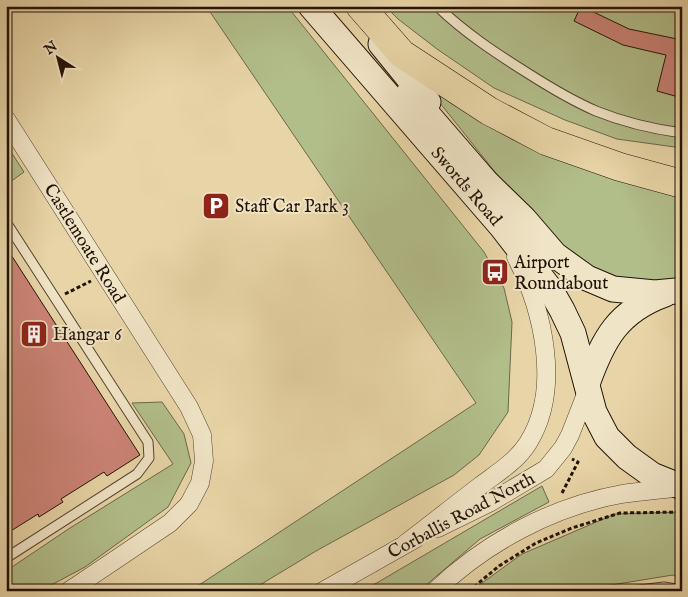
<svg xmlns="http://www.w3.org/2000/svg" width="688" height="597" font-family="'IM FELL English',serif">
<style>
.green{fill:#b2be8a;stroke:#6a6848}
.building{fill:#cc8376;stroke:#221307}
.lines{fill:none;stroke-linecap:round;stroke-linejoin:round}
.service-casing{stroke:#54442f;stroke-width:11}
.minor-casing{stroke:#54442f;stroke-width:19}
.secondary-casing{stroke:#221307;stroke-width:27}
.motorway-casing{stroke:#221307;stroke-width:29}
.path{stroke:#221307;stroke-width:3;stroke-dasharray:4 2.5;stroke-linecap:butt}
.service{stroke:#f0e4c6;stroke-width:9}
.minor{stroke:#f0e4c6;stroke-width:18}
.secondary{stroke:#f0e4c6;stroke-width:25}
.motorway{stroke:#e8d5a7;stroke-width:28}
.labels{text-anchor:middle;stroke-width:4;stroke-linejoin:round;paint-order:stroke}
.street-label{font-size:18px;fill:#221307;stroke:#f0e4c6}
.poi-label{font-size:18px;fill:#221307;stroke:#f0e4c6;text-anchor:start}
</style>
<rect width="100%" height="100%" fill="#e8d5a7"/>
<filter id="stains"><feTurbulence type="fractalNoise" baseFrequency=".004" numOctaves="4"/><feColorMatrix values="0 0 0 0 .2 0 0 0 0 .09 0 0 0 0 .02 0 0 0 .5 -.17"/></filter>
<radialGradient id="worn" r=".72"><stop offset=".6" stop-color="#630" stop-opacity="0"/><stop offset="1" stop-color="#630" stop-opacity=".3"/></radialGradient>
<path class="green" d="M 206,6 L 287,6 L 484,252 L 504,288 L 512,322 L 508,412 L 479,455 L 454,475 L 316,551 L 250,591 L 190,591 L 476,403 Z
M 385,6 L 682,6 L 682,148 L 617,139 L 565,120 L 494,88 L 437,49 L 398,19 Z
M 435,90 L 452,104 L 497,127 L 682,189 L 682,277 L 652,283 L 605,275 L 556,243 L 499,177 L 432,93 Z
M 6,144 L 24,172 L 6,185 Z
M 162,402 L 184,434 L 191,463 L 168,507 L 85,567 L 40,591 L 6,591 L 6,571 L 70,528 L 173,464 L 132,403 Z
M 542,486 L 549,502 L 480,539 L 419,591 L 363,591 Z
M 682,512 L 682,580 L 673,575 L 574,591 L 471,591 L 522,554 L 615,514 Z"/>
<path class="building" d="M 581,6 L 629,29 L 682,40 L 682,98 L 657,91 L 666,55 L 623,45 L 574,21 Z
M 6,247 L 140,455 L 107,476 L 104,472 L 61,499 L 63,502 L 39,517 L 38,514 L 6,534 Z"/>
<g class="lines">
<g class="service-casing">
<path id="service" d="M 437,6 C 465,33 497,54 529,74 C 551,88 573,101 596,111 C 623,122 653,129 682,133
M 6,222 L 148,442 L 149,458 L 137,474 L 6,558
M 631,591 L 664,587 L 682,590"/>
</g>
<g class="minor-casing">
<path id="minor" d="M 6,119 L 189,407 L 202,435 L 204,461 L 200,483 L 189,504 L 170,523 L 69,591
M 438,528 L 489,503 L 546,469 L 563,448 L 570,435 L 588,389
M 405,544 C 430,525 455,505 480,486 C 497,473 517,461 528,443 C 562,389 543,310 516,257
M 323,591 L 415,539
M 435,591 C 485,543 553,506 622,494 C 641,491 660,490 679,487"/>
</g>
<g class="secondary-casing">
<g id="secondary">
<path id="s1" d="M 311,6 L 502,227 L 550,289 L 562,310 L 573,333 L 594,412 L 607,437 L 627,457 L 652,475 L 682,487"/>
<path d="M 381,44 L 428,102"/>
<path d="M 409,93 L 486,182 L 524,219 L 555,255 L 587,278 L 613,289 L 655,293 L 676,291"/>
<path d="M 587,384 C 603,339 618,311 665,294"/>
</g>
</g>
<g class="motorway-casing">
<path id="motorway" d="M 360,6 L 402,54 L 489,111 L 546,141 L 620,167 L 682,184"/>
</g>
<path class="path" d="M 65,294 L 91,281
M 562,493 L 578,462 L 572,459
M 469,591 L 499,566 L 536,543 L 572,528 L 620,513 L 682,512"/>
<use href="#service" class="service"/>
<use href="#minor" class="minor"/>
<use href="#secondary" class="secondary"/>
<use href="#motorway" class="motorway"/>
</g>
<defs>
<g id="parking-square" transform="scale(1.4375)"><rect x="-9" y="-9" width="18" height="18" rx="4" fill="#8f2418" stroke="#f0e4c6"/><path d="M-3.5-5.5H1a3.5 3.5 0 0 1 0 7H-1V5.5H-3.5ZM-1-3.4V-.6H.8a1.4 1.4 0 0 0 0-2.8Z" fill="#fff"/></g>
<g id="bus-square" transform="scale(1.4375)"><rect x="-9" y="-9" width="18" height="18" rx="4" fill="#8f2418" stroke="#f0e4c6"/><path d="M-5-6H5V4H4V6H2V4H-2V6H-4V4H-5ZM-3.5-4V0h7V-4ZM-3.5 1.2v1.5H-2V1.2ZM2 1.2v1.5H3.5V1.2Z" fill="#fff"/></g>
<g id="building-square" transform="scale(1.4375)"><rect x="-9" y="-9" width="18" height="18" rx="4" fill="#8f2418" stroke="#f0e4c6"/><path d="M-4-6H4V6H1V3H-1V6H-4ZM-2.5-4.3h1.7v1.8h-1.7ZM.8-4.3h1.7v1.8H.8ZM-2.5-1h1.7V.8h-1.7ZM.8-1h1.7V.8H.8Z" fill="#fff"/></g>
</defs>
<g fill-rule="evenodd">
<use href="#parking-square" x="216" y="206"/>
<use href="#bus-square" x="495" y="272"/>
<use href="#building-square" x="34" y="334"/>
</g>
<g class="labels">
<g class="street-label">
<text dy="6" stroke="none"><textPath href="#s1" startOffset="238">Swords Road</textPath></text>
<text transform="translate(85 243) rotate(58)" y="6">Castlemoate Road</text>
<text transform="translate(461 515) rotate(-28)" y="6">Corballis Road North</text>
</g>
<g class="poi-label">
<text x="235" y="212">Staff Car Park 3</text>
<text x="514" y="268">Airport<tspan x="514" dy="21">Roundabout</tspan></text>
<text x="53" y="340">Hangar 6</text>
</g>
</g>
<rect width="688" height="597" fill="none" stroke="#e8d5a7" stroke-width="25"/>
<rect x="8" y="8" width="673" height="582" fill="none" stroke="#221307" stroke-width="2.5"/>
<rect x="12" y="12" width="663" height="572" fill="none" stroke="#221307"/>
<g transform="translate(58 58) rotate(324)" stroke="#f0e4c6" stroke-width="4" paint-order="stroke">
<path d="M0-4L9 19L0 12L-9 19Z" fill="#221307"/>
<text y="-8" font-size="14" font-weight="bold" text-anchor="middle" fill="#221307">N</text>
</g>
<rect width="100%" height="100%" filter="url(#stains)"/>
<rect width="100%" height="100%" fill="url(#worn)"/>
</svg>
